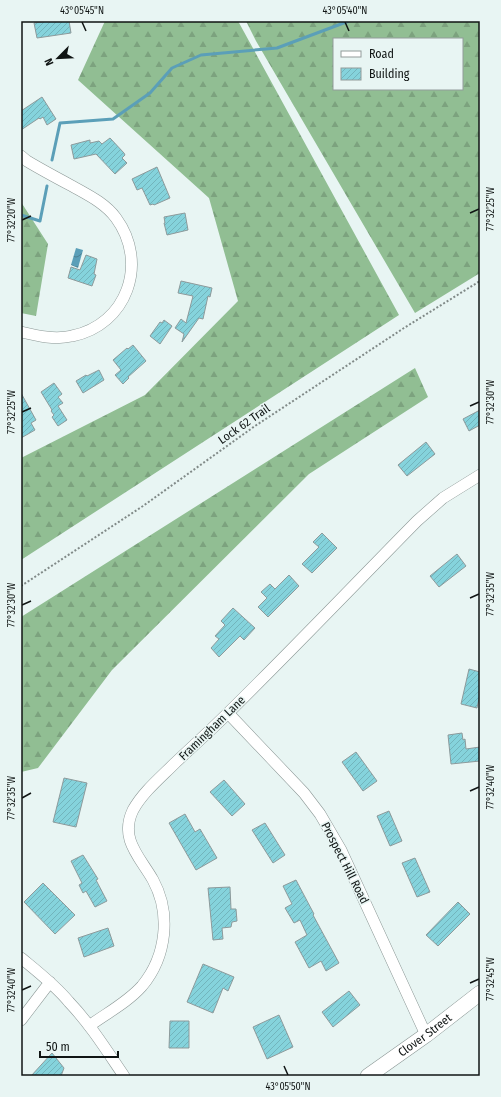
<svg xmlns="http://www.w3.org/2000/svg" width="501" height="1097" font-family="'Fira Sans Condensed',sans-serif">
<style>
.forest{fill:url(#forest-firs);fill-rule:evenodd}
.water{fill:url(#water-waves)}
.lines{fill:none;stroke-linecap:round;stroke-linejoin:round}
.stream{stroke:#5b9fb8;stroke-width:3}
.building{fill:url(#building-hatch);stroke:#8d9a9b}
.street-casing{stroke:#8b9795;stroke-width:12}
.secondary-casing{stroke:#8b9795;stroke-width:16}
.path{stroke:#818a88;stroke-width:2;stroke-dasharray:2 2;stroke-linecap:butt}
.street{stroke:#fff;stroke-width:11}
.secondary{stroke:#fff;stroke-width:15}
.ticks{fill:none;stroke:#101514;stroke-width:1.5}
.labels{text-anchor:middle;stroke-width:3;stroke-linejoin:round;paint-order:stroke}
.street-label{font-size:12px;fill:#101514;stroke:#e8f5f3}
.neatline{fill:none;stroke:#101514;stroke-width:1.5}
.ticks-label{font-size:10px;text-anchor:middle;fill:#101514}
</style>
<defs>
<pattern id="forest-firs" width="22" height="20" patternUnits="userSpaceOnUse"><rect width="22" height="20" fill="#91be93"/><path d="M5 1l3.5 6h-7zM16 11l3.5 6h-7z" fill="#7ca27e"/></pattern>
<pattern id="water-waves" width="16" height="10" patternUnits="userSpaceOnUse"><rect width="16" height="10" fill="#5b9fb8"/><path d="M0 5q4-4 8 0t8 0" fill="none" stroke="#4a8094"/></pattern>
<pattern id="building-hatch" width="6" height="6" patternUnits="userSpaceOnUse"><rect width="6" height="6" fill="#85d3dc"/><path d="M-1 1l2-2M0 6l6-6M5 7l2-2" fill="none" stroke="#72b4bc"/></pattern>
</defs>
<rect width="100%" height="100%" fill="#e8f5f3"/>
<path class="forest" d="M 105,21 L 238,21 L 399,315 L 21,560 L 21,458 L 145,395 L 238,301 L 209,198 L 78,80 Z
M 246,21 L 480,21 L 480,273 L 415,313 L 256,41 ZM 334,39 L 462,39 L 462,89 L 334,89 Z
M 21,202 L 48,244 L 36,316 L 21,313 Z
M 415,368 L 428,397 L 309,474 L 112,670 L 38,768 L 21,772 L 21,617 Z"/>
<path class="water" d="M 76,248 L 83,250 L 78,268 L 71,265 Z"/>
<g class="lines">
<path class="stream" d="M 52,160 L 60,123 L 113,119 L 150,93 L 172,68 L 201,55 L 277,48 L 349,21
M 21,215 L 40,221 L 47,186"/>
</g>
<path class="building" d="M 48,21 L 69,21 L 71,33 L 37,38 L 34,23 Z
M 42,97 L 56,119 L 47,125 L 43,117 L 40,119 L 39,118 L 21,130 L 21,111 Z
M 110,138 L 124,153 L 125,155 L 122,158 L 127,163 L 115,174 L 96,154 L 74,159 L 71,145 L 90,140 L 90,143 L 99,141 L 102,144 Z
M 157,167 L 170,198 L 154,205 L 153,204 L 150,205 L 142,188 L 137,190 L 132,179 Z
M 185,213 L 188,230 L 167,235 L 164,223 L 165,223 L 164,217 Z
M 86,255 L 97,259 L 94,274 L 96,275 L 92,286 L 68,278 L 71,267 L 80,270 Z
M 181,281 L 212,288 L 210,297 L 208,296 L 203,319 L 199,318 L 182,342 L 184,334 L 175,328 L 181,319 L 186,323 L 193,296 L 178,293 Z
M 164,320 L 172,326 L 160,344 L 150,336 L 160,322 L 162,323 Z
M 133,345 L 146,361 L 128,377 L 129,378 L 123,384 L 115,375 L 121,370 L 113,360 L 127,348 L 128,349 Z
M 99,370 L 104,380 L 83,393 L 76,381 L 86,375 L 87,376 Z
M 54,383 L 62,394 L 58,397 L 63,403 L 58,406 L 67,420 L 58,426 L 52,417 L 54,415 L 51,411 L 52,410 L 41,392 Z
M 21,393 L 36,420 L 31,423 L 35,430 L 21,438 Z
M 480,410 L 480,425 L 469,431 L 463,419 Z
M 426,442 L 435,454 L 407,476 L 398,465 Z
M 322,533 L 337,548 L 312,573 L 302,564 L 319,547 L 313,542 Z
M 457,554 L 466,566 L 439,587 L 430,576 Z
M 289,575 L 299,586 L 268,617 L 258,607 L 267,598 L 261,592 L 270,584 L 275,589 Z
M 233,608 L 255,628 L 244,640 L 240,636 L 219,657 L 211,648 L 219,639 L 215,636 L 225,625 L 221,621 Z
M 469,669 L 480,672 L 480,694 L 477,708 L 461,704 Z
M 462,733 L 463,740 L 465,739 L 466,749 L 480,747 L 480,761 L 451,764 L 448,735 Z
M 356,752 L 377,781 L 363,791 L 342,762 Z
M 64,778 L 87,783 L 76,827 L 53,822 Z
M 224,780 L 245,804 L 232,816 L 210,792 Z
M 389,811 L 402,841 L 390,846 L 377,816 Z
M 185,814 L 195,832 L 200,829 L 217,858 L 196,870 L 169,823 Z
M 265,823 L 285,855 L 273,863 L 252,830 Z
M 83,855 L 98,879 L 96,880 L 107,901 L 95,907 L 86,891 L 83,893 L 79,885 L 82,883 L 71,861 Z
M 415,858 L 430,892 L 417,897 L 402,863 Z
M 296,880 L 314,914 L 313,915 L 339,963 L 326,971 L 321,961 L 309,968 L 295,942 L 307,935 L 300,920 L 294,923 L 285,908 L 292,904 L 283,886 Z
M 43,883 L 75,915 L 55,934 L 24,902 Z
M 230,887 L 231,909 L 236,909 L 237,921 L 232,922 L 231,927 L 222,928 L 223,939 L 213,940 L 208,888 Z
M 458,902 L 470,914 L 438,946 L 426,935 Z
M 108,928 L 114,946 L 84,957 L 78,938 Z
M 203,964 L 234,977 L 228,991 L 223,988 L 213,1013 L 187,1002 Z
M 349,991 L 360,1005 L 333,1027 L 322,1012 Z
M 279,1015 L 293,1047 L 267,1059 L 253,1027 Z
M 170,1021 L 189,1021 L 189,1048 L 169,1048 Z
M 52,1053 L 64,1068 L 61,1076 L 31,1076 Z"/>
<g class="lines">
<g class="street-casing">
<path id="street" d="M 21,156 L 27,161 C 42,170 57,178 72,186 C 88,195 105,203 116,218 C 149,263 127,325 72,336 C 55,340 38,336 21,332
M 228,713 L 304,793 L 320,814 L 341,850 L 426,1035
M 21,958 C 38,972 55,985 69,1002 C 90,1024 107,1051 124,1076
M 21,1020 L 50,982
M 89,1026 C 107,1013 128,1002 142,986 C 167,956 171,913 153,880 C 140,857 119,839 133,810 C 143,792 160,778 175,763 C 193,746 211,730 228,713 C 292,650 354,585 417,521 L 443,498 L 480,475"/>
</g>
<g class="secondary-casing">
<g id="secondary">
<path id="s1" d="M 368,1076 L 426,1035 L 480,993"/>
</g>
</g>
<path class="path" d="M 21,586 L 143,506 L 255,426 L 404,328 L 480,281"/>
<use href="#street" class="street"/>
<use href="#secondary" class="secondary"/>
</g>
<path class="ticks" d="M 82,22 L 86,31M 345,22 L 349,31M 470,213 L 479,209M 22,220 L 31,216M 470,406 L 479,402M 22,412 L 31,408M 470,598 L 479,594M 22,605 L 31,601M 470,791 L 479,787M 22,798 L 31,793M 470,983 L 479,979M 22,990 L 31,986M 284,1066 L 288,1075"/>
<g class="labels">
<g class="street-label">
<text transform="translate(244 424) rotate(-35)" y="4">Lock 62 Trail</text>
<text transform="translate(212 728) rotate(-44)" y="4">Framingham Lane</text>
<text transform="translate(345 863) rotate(63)" y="4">Prospect Hill Road</text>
<text dy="4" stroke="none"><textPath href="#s1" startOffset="70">Clover Street</textPath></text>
</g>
</g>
<rect width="501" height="1097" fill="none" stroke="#e8f5f3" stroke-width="44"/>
<rect x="333" y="38" width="130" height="52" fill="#e8f5f3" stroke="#929b9a"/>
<rect x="341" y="51" width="20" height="6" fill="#ffffff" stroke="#929b9a"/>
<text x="369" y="58" font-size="12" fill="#101514">Road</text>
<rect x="341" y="68" width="20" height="12" fill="url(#building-hatch)" stroke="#929b9a"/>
<text x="369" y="78" font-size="12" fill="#101514">Building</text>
<g transform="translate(58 58) rotate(246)" stroke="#e8f5f3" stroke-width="3" paint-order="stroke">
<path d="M0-3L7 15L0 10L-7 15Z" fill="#101514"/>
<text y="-6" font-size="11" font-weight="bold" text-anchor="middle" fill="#101514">N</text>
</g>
<path d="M40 1051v6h78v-6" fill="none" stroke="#101514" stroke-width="2"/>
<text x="46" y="1051" font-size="12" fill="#101514" stroke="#e8f5f3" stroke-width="3" paint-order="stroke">50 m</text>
<rect x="22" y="22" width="457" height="1053" class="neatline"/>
<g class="ticks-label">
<text x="82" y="14">43°05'45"N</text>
<text x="345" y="14">43°05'40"N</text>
<text transform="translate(490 209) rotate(-90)" y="4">77°32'25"W</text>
<text transform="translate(11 220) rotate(-90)" y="4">77°32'20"W</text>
<text transform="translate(490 402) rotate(-90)" y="4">77°32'30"W</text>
<text transform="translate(11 412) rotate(-90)" y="4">77°32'25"W</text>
<text transform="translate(490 594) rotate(-90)" y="4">77°32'35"W</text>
<text transform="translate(11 605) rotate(-90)" y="4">77°32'30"W</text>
<text transform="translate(490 787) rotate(-90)" y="4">77°32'40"W</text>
<text transform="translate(11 798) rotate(-90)" y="4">77°32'35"W</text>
<text transform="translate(490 979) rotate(-90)" y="4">77°32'45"W</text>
<text transform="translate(11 990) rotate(-90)" y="4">77°32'40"W</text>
<text x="288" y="1090">43°05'50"N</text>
</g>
</svg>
